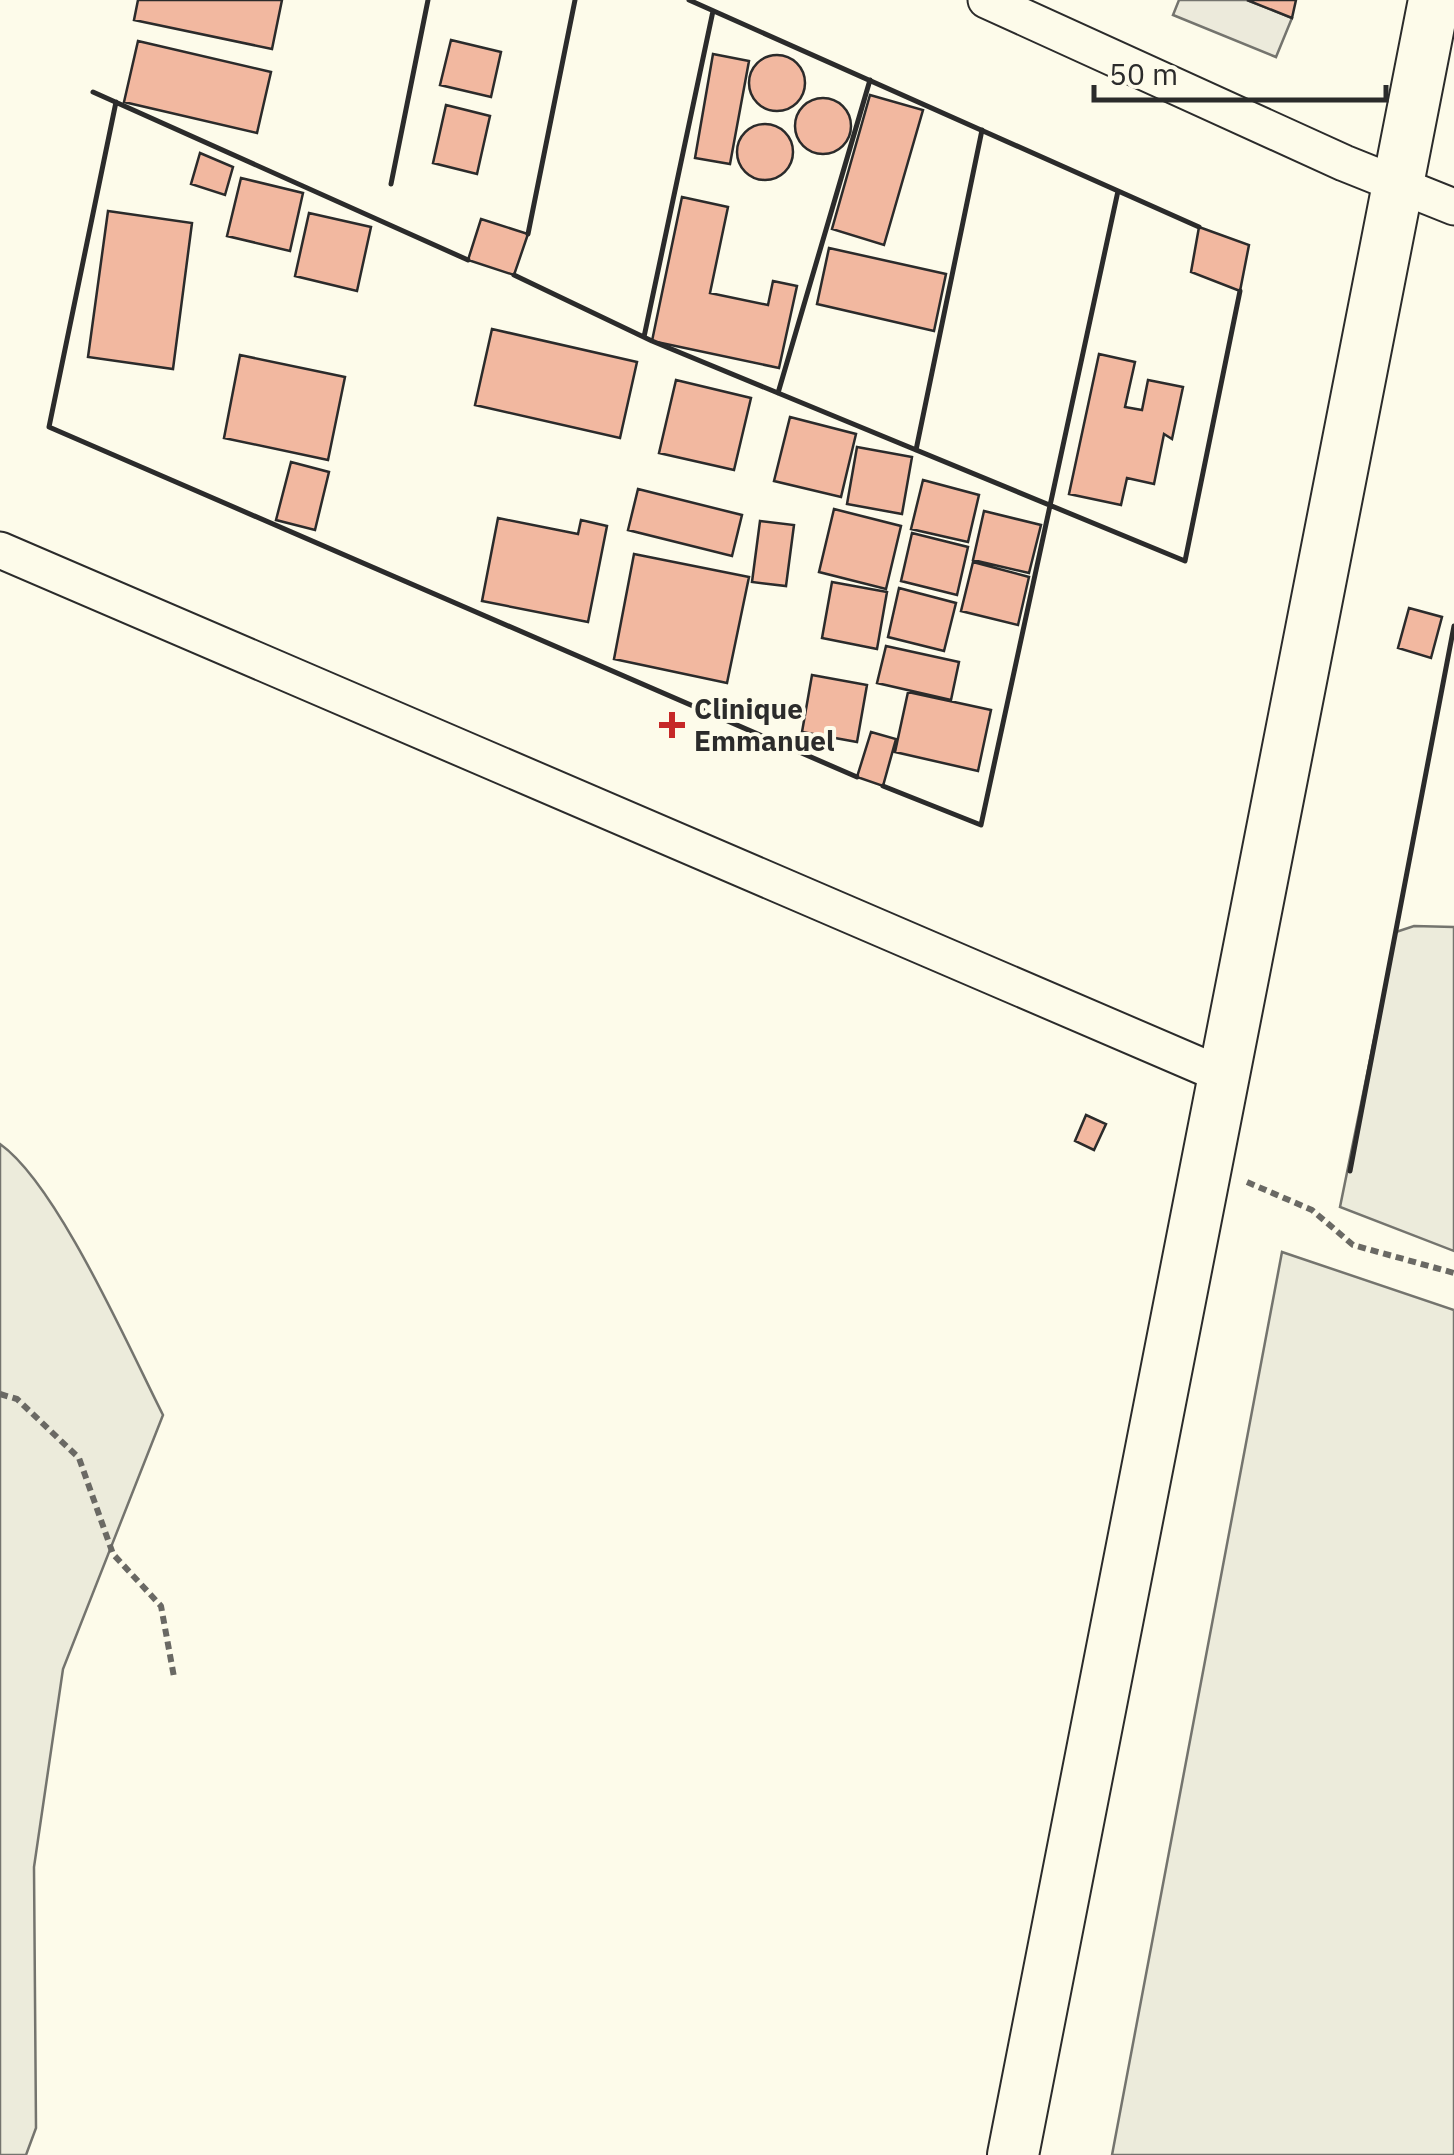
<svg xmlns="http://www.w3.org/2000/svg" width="1454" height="2155" font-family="'IBM Plex Sans',sans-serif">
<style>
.green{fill:#ecebdb;stroke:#74746e;stroke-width:2.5}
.parking{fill:#eceadb;stroke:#74746e;stroke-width:2.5}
.building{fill:#f2b8a0;stroke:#2b2b2b;stroke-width:2.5}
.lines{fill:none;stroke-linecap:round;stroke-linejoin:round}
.street-casing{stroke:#2b2b2b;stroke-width:39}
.secondary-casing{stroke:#2b2b2b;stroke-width:54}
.path{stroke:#6a6964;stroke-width:6;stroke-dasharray:8 5;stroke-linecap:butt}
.street{stroke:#fdfbea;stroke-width:35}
.secondary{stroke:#fdfbea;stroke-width:50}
.wall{stroke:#2b2b2b;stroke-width:5}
.poi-dot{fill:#c62828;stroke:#fdfbea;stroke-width:4}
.labels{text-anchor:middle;stroke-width:8;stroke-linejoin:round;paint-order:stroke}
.poi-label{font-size:28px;font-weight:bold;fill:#2b2b2b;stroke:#fdfbea;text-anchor:start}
</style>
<rect width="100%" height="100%" fill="#fdfbea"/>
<path class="green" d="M 1414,926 L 1454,927 L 1454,1251 L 1340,1207 L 1396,932 Z
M 0,1144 C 57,1184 129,1348 163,1415 L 63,1669 L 34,1867 L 36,2128 L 26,2155 L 0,2155 Z
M 1282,1252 L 1454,1310 L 1454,2155 L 1112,2155 Z"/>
<path class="parking" d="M 1179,0 L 1247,0 L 1292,18 L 1276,57 L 1173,15 Z"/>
<path class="building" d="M 138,0 L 282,0 L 272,49 L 134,20 Z
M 1247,0 L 1296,0 L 1292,18 Z
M 451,40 L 501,52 L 491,97 L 440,85 Z
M 138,41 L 271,72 L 257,133 L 124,102 Z
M 713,54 L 749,61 L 730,164 L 695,158 Z
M749 83a28 28 0 1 1 56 0a28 28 0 1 1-56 0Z
M 870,95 L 923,110 L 884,245 L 832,229 Z
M795 126a28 28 0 1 1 56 0a28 28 0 1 1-56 0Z
M 446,105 L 490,116 L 477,174 L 433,163 Z
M737 152a28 28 0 1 1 56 0a28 28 0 1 1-56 0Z
M 200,153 L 233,167 L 225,195 L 191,184 Z
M 241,178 L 303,193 L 290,251 L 227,236 Z
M 682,197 L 728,207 L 710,293 L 768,305 L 773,281 L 797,286 L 779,368 L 652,341 Z
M 108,211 L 192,223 L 173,369 L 88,357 Z
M 309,213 L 371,227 L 357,291 L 295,276 Z
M 481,219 L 528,234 L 514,275 L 468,260 Z
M 1199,227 L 1249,245 L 1240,291 L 1191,272 Z
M 829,248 L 946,274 L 934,331 L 817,304 Z
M 492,329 L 637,362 L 620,438 L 475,405 Z
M 1099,354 L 1135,362 L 1125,407 L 1142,410 L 1148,380 L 1183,387 L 1172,439 L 1164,434 L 1154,484 L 1127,478 L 1121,505 L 1069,494 Z
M 240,355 L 345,377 L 328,460 L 224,438 Z
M 676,380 L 751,398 L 734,470 L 659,453 Z
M 790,417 L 856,434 L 841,497 L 774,481 Z
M 857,447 L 912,457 L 902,514 L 847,504 Z
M 291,462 L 329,472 L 315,530 L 276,520 Z
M 923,480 L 979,495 L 968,542 L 911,529 Z
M 638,489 L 742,515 L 732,556 L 628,530 Z
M 834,509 L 901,526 L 886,589 L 819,572 Z
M 984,511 L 1041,525 L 1029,573 L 973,560 Z
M 498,518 L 578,534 L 581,520 L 607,526 L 588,622 L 482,601 Z
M 760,521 L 794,525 L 786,586 L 752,582 Z
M 912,533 L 968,547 L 957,595 L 901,581 Z
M 634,554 L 749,577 L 727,683 L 614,659 Z
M 973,562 L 1029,577 L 1018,625 L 961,611 Z
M 832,582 L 887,592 L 877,649 L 822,638 Z
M 899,588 L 956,603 L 944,651 L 888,637 Z
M 1409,608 L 1442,617 L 1431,658 L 1398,648 Z
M 886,646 L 959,662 L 951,700 L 877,683 Z
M 812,675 L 867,685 L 857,742 L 802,732 Z
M 908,692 L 991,710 L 978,771 L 895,752 Z
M 871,732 L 896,739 L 883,786 L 857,777 Z
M 1086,1115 L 1106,1124 L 1094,1150 L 1075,1141 Z"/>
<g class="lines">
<g class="street-casing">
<path id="street" d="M 986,0 L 1344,163 L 1454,207
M 0,550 L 1222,1075"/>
</g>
<g class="secondary-casing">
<path id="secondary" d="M 1013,2155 L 1434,0"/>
</g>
<path class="path" d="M 1247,1182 L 1312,1210 L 1353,1245 L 1454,1273
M 0,1394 L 17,1399 L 79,1458 L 113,1554 L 161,1606 L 174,1677"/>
<use href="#street" class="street"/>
<use href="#secondary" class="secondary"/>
<path class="wall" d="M 689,0 L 1199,227
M 93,92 L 468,260
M 116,102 L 49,427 L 857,777
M 391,184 L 428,0
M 528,234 L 575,0
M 514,275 L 652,341 L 1185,561 L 1240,291
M 644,337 L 713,11
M 778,393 L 870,80
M 916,450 L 982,130
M 883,786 L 981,825 L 1118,191
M 1350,1171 L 1454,626"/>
</g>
<path class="poi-dot" d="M667 710h10v10h10v10h-10v10h-10v-10h-10v-10h10z"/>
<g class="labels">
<g class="poi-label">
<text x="694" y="719">Clinique<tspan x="694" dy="32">Emmanuel</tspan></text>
</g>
</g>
<path d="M1094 85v15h292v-15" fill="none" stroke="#2b2b2b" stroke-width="5"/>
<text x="1109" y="85" font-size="30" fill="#2b2b2b" stroke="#fdfbea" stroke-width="8" paint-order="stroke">50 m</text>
</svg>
